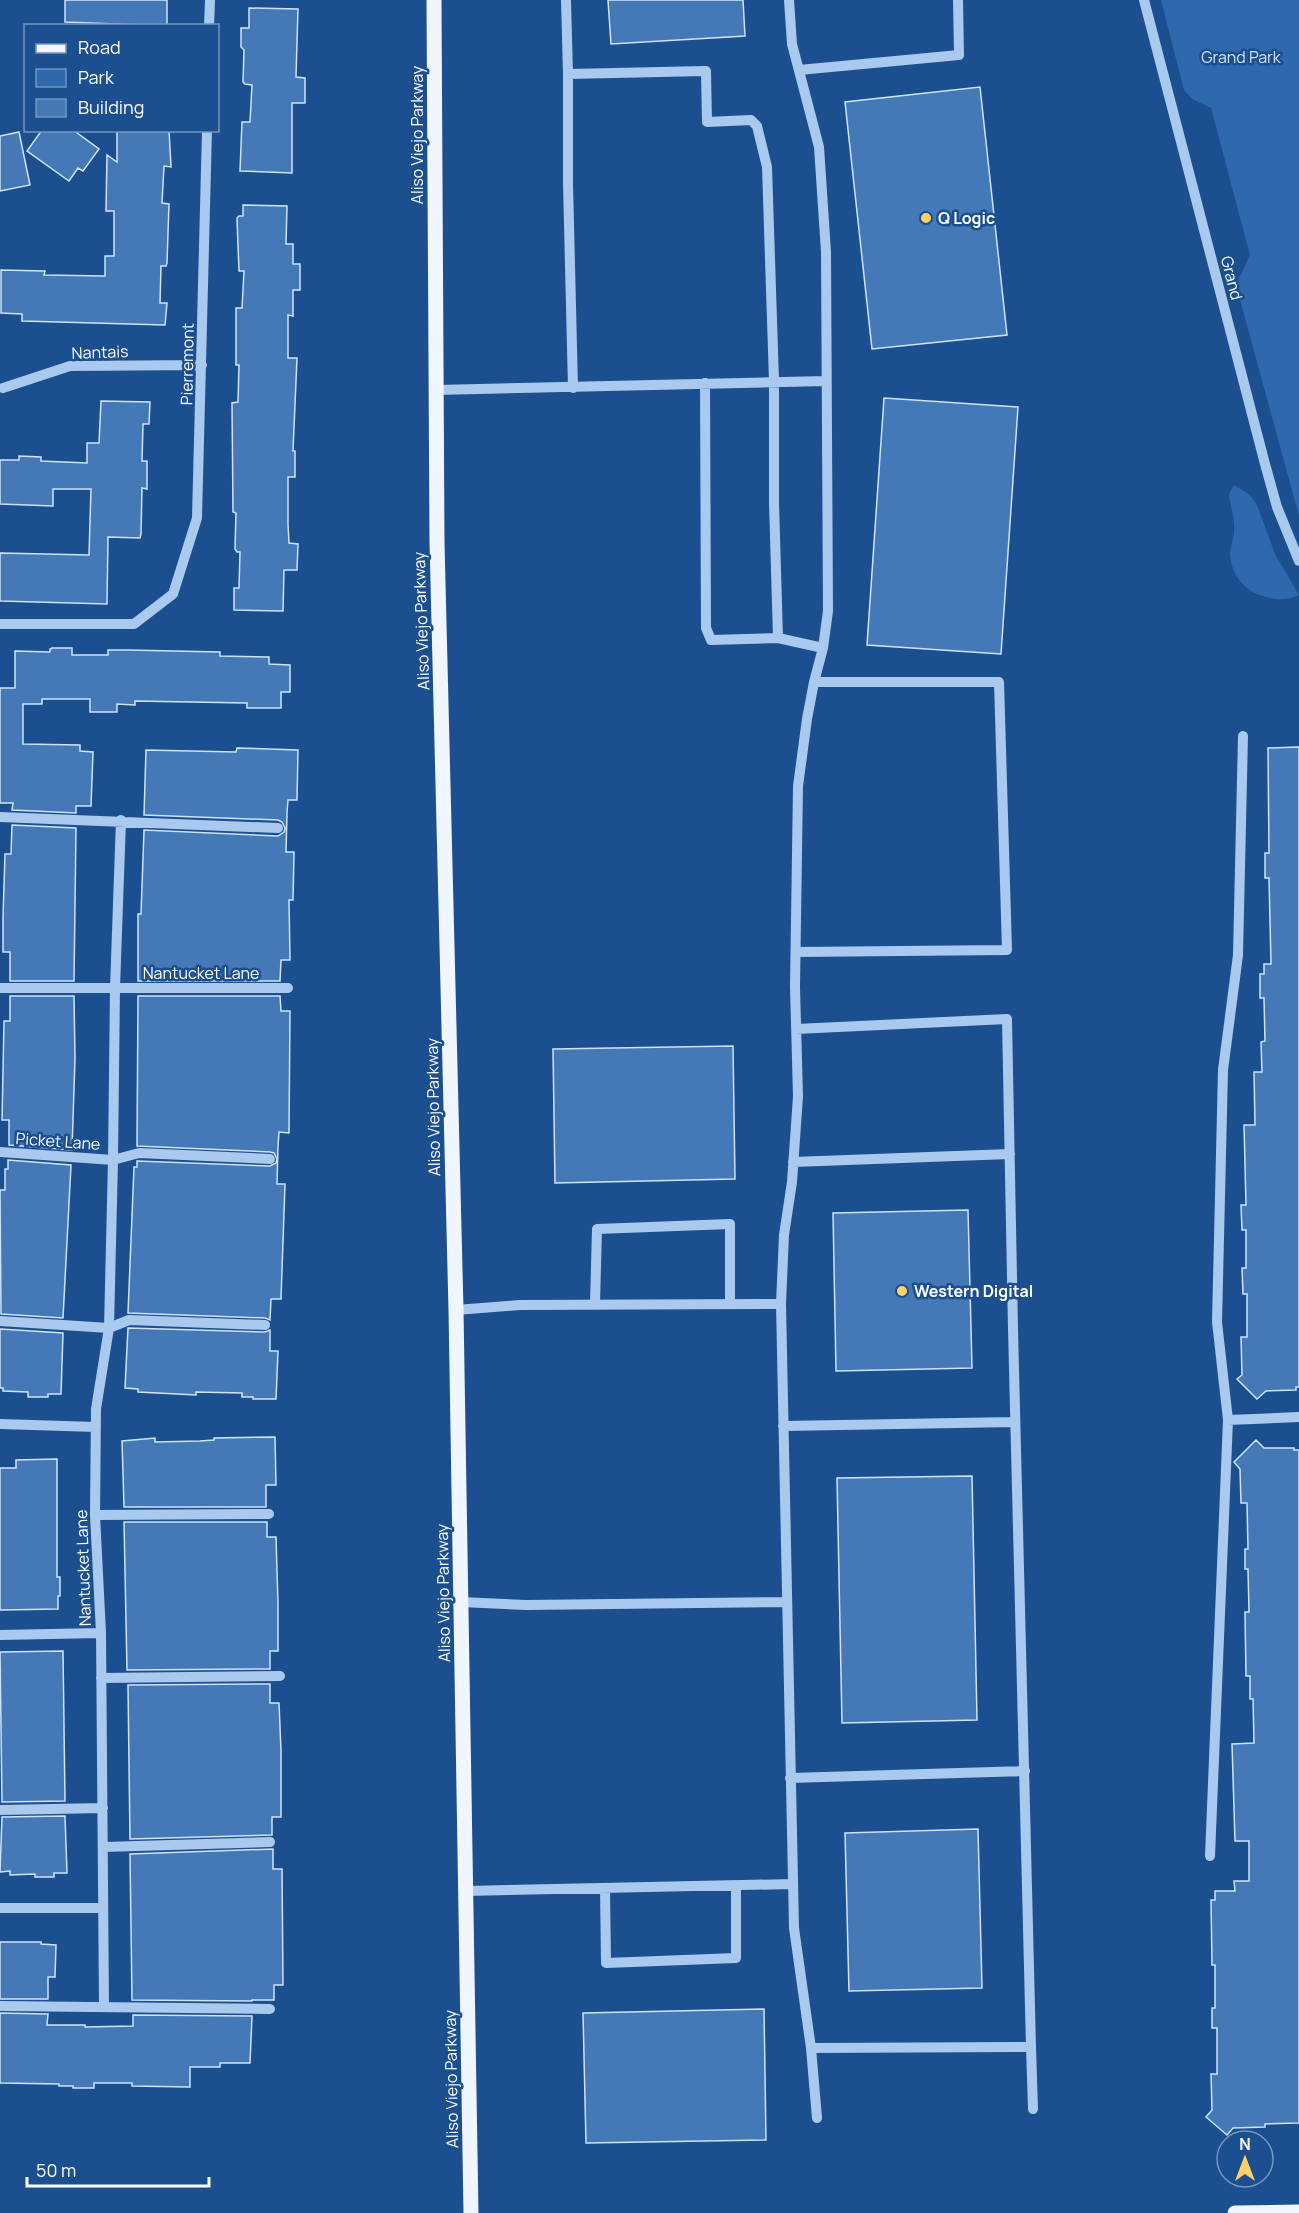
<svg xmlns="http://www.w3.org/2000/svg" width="1299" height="2213" font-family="Manrope,sans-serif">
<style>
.green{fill:#2e69ad}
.building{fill:#4478b7;stroke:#cfe3fa;stroke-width:1.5}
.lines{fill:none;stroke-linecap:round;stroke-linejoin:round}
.minor{stroke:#a9c9ee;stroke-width:10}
.major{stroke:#f0f6ff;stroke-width:15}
.poi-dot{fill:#ffd166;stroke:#1b4f8f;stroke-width:2}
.labels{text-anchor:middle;stroke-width:5;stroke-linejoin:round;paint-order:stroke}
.park-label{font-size:16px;fill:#cfe3fa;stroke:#1b4f8f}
.street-label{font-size:16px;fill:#fff;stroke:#1b4f8f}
.poi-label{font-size:16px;font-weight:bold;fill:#fff;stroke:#1b4f8f;text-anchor:start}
</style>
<rect width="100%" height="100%" fill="#1b4f8f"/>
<path class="green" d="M 1161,0 L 1299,0 L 1299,516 L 1236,285 L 1250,255 L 1211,108 L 1192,99 L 1184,90 Z
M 1234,485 L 1250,495 L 1257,505 L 1275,554 L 1299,595 C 1287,601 1275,600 1263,596 C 1244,591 1231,574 1230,554 C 1230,547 1234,539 1234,531 C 1235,518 1230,506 1229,494 Z"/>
<path class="building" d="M 65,0 L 167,0 L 167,26 L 65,22 Z
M 608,0 L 743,0 L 745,36 L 611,44 Z
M 249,8 L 298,9 L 296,77 L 305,78 L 305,103 L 292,103 L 292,173 L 240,171 L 242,122 L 250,122 L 252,85 L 245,84 L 243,82 L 244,50 L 241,47 L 241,28 L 249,28 Z
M 980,87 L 1007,335 L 872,349 L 845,102 Z
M 42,130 L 73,130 L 99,149 L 83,171 L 78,168 L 69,181 L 27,151 Z
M 117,130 L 169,130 L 171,167 L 164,166 L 162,203 L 169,204 L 167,263 L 166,266 L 161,266 L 160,303 L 167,303 L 165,325 L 22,321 L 22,314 L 1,313 L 1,270 L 45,271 L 44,275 L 105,276 L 105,256 L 114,256 L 114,211 L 106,211 L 107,155 L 117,162 Z
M 19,132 L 30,185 L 0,191 L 0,136 Z
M 243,205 L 287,206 L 286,244 L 293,244 L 293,264 L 300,264 L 300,290 L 293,290 L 293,316 L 288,315 L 288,358 L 297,358 L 293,451 L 295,451 L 295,477 L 288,477 L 288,524 L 289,543 L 298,544 L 297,570 L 284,570 L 283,611 L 234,610 L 234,588 L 239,588 L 240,552 L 237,552 L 235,549 L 236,513 L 233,512 L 232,403 L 238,402 L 239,365 L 236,365 L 236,308 L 242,308 L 244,271 L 239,271 L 237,218 L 239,216 L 243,216 Z
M 884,398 L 1018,407 L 1001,654 L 867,645 Z
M 101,401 L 150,402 L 149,424 L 143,424 L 142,461 L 147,461 L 147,489 L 142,488 L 141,534 L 140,538 L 108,537 L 107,604 L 0,601 L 0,553 L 89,555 L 91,489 L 53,489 L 53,506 L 0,504 L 0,460 L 19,460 L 19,456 L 41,457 L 41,461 L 87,463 L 87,443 L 99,443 Z
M 52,648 L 72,648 L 72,655 L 108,655 L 108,650 L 127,650 L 220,652 L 220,656 L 269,657 L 269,664 L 290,665 L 290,692 L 281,692 L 281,708 L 247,708 L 247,703 L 135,701 L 135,705 L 117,704 L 117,712 L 90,712 L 90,699 L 42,699 L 42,704 L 23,704 L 23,744 L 80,745 L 80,751 L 93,752 L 91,806 L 76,806 L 76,813 L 12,810 L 13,803 L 0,803 L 0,688 L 15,688 L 15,651 L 50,652 L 50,649 Z
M 1299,747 L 1299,1387 L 1296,1387 L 1296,1390 L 1266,1391 L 1257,1399 L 1237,1379 L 1242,1375 L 1241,1337 L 1247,1337 L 1247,1294 L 1243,1294 L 1242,1268 L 1246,1268 L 1246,1230 L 1242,1230 L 1241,1205 L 1246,1205 L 1244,1125 L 1255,1125 L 1254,1072 L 1262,1072 L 1261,1042 L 1265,1041 L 1264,998 L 1260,998 L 1260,974 L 1264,974 L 1264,964 L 1271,964 L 1269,878 L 1265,878 L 1265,853 L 1269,853 L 1268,748 Z
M 237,748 L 298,750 L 297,800 L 288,800 L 287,813 L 286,852 L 294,852 L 293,900 L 289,900 L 290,960 L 281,960 L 280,981 L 138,981 L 138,914 L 141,914 L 144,830 L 278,836 L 284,832 L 285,828 L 282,822 L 278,820 L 144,815 L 146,750 L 236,752 Z
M 12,825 L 76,828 L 74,981 L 10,981 L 10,952 L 3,952 L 3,917 L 5,854 L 11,854 Z
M 10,996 L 74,996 L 75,1059 L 72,1150 L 9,1145 L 9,1120 L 2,1120 L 4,1021 L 10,1021 Z
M 138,996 L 280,996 L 281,1011 L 290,1011 L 289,1133 L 279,1132 L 278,1147 L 277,1184 L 285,1184 L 281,1299 L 271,1299 L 270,1320 L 265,1318 L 128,1313 L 134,1167 L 137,1167 L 137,1161 L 270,1166 L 276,1163 L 277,1159 L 274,1153 L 270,1152 L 137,1146 Z
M 733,1046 L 735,1179 L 555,1183 L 553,1049 Z
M 8,1160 L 71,1165 L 63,1318 L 1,1314 L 0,1190 L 5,1190 L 5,1169 L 8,1169 Z
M 968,1210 L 972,1368 L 836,1371 L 833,1213 Z
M 128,1328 L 265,1332 L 270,1330 L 270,1351 L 278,1351 L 276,1399 L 253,1399 L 253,1397 L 242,1397 L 242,1393 L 196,1392 L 196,1395 L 177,1394 L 138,1392 L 138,1389 L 125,1388 Z
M 0,1329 L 63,1333 L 61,1394 L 48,1394 L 48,1397 L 28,1397 L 28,1392 L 3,1391 L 3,1388 L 0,1388 Z
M 275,1437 L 276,1485 L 266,1485 L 266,1507 L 124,1507 L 122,1441 L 155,1438 L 155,1442 L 200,1441 L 214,1440 L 214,1438 Z
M 1256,1440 L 1264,1448 L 1294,1448 L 1294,1450 L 1299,1450 L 1299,2123 L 1265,2124 L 1265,2127 L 1233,2128 L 1227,2135 L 1206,2117 L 1212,2110 L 1211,2074 L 1217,2074 L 1217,2028 L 1212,2028 L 1212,2008 L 1215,2008 L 1215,1965 L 1212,1965 L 1211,1900 L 1215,1900 L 1215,1891 L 1235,1891 L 1234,1881 L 1249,1881 L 1249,1841 L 1235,1841 L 1232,1744 L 1254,1743 L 1253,1699 L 1250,1699 L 1250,1676 L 1246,1676 L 1245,1612 L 1249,1612 L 1248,1569 L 1245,1569 L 1245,1549 L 1248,1549 L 1247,1503 L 1241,1503 L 1240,1469 L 1234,1462 Z
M 57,1459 L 57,1577 L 60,1577 L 60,1596 L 58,1596 L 58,1609 L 0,1610 L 0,1468 L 16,1468 L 16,1460 Z
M 972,1476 L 977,1720 L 842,1723 L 837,1478 Z
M 124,1522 L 267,1522 L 267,1537 L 276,1537 L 278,1603 L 278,1651 L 270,1651 L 270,1669 L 127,1670 Z
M 63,1651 L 65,1801 L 2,1802 L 0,1652 Z
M 270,1684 L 270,1703 L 279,1703 L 281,1751 L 281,1817 L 272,1817 L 272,1835 L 130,1839 L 128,1685 Z
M 65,1816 L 67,1873 L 54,1873 L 54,1877 L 35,1877 L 35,1874 L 10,1875 L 10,1871 L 0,1872 L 2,1817 Z
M 978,1829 L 982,1988 L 849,1991 L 845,1833 Z
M 273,1849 L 273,1869 L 282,1869 L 283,1985 L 274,1985 L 274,2000 L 252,2000 L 252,2001 L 132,2000 L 130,1854 Z
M 0,1942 L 41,1942 L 41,1944 L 56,1945 L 55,1977 L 48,1977 L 48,1999 L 0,1999 Z
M 764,2009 L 766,2140 L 586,2143 L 583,2013 Z
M 0,2013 L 48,2014 L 47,2025 L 85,2025 L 85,2027 L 133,2026 L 133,2015 L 252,2016 L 250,2063 L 220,2063 L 220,2067 L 190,2067 L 190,2087 L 132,2086 L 132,2083 L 94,2083 L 94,2088 L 73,2088 L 73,2086 L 59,2086 L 59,2084 L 0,2083 Z"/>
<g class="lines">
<path class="minor" d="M 566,0 L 568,74
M 789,0 L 792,44 L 819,147 L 826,252 L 828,611 L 823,648 L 814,682 L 807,719 L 798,786 L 795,987 L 798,1096 L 792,1182 L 784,1235 L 781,1304 L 794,1928 L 811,2048 L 817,2118
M 1144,0 L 1265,464 L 1277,507 L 1299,561
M 209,26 L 210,0
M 799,70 L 959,55 L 958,0
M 705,383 L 706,628 L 711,640 L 778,638
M 3,388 L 70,366 L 202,365
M 573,388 L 568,183 L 568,74 L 706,71 L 707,122 L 751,120 L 757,126 L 767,167 L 774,381 L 774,502 L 778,638 L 823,648
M 436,390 L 826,381
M 0,624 L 134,624 L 173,594 L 197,518 L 207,130
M 1243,736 L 1238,955 L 1223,1070 L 1217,1322 L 1228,1420 L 1299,1417
M 0,817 L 278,828
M 796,952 L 1007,950 L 999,682 L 814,682
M 0,988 L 288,988
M 796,1029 L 1007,1019 L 1013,1329 L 1031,2047 L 811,2048
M 0,1152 L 113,1160 L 139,1153 L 270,1159
M 793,1162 L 1010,1154
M 595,1304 L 597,1229 L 730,1224 L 730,1303
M 456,1310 L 520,1305 L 781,1304
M 0,1321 L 109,1328 L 129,1320 L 265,1325
M 0,1424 L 96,1427
M 783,1426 L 1015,1422
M 95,1515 L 269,1514
M 461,1602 L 526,1605 L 787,1602
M 0,1635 L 101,1633
M 101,1678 L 280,1676
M 790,1778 L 1025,1771
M 0,1810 L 103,1808
M 103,1847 L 270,1842
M 1210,1856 L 1228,1420
M 605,1888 L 606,1963 L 736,1958 L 736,1886
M 466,1891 L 793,1884
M 0,1908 L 103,1908
M 0,2006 L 270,2009
M 104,2007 L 101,1633 L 95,1515 L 96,1409 L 109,1328 L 113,1160 L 115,988 L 121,820
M 1031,2047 L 1033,2109"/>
<path class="major" d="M 434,0 L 437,542 L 456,1310 L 471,2213
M 1235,2213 L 1299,2212"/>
</g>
<g class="poi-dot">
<circle cx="926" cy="218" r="6"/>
<circle cx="902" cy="1291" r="6"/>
</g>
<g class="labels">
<g class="park-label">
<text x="1241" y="63">Grand Park</text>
</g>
<g class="street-label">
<text transform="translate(417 135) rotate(-90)" y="6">Aliso Viejo Parkway</text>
<text transform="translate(1232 278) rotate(76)" y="6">Grand</text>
<text transform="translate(100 352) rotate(-2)" y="6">Nantais</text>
<text transform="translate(187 364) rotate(-89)" y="6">Pierremont</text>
<text transform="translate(421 621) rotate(-92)" y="6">Aliso Viejo Parkway</text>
<text x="201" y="979">Nantucket Lane</text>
<text transform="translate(433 1107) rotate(-91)" y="6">Aliso Viejo Parkway</text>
<text transform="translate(58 1141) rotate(4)" y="6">Picket Lane</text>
<text transform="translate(83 1568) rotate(-92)" y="6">Nantucket Lane</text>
<text transform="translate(443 1593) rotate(-91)" y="6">Aliso Viejo Parkway</text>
<text transform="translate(451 2079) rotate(-91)" y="6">Aliso Viejo Parkway</text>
</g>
<g class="poi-label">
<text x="938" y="224">Q Logic</text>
<text x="914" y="1297">Western Digital</text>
</g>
</g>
<rect x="24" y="24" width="195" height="108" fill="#1b4f8f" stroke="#7695bc" stroke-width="1.5"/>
<rect x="36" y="44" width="30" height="9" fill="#f0f6ff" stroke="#7695bc" stroke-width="1.5"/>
<text x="78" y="54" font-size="18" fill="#ffffff">Road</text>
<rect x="36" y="69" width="30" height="18" fill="#2e69ad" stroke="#7695bc" stroke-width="1.5"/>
<text x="78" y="84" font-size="18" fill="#ffffff">Park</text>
<rect x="36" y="99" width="30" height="18" fill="#4478b7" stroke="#7695bc" stroke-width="1.5"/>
<text x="78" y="114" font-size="18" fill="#ffffff">Building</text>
<g transform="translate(1245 2159)"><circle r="28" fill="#1b4f8f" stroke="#7695bc" stroke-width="1.5"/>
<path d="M0-4.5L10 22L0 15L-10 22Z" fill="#ffd166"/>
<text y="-9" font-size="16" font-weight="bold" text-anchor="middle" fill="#ffffff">N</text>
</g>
<path d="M27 2177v9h182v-9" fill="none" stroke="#ffffff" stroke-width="3"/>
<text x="36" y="2177" font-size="18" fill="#ffffff" stroke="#1b4f8f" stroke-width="4.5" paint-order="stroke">50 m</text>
</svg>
